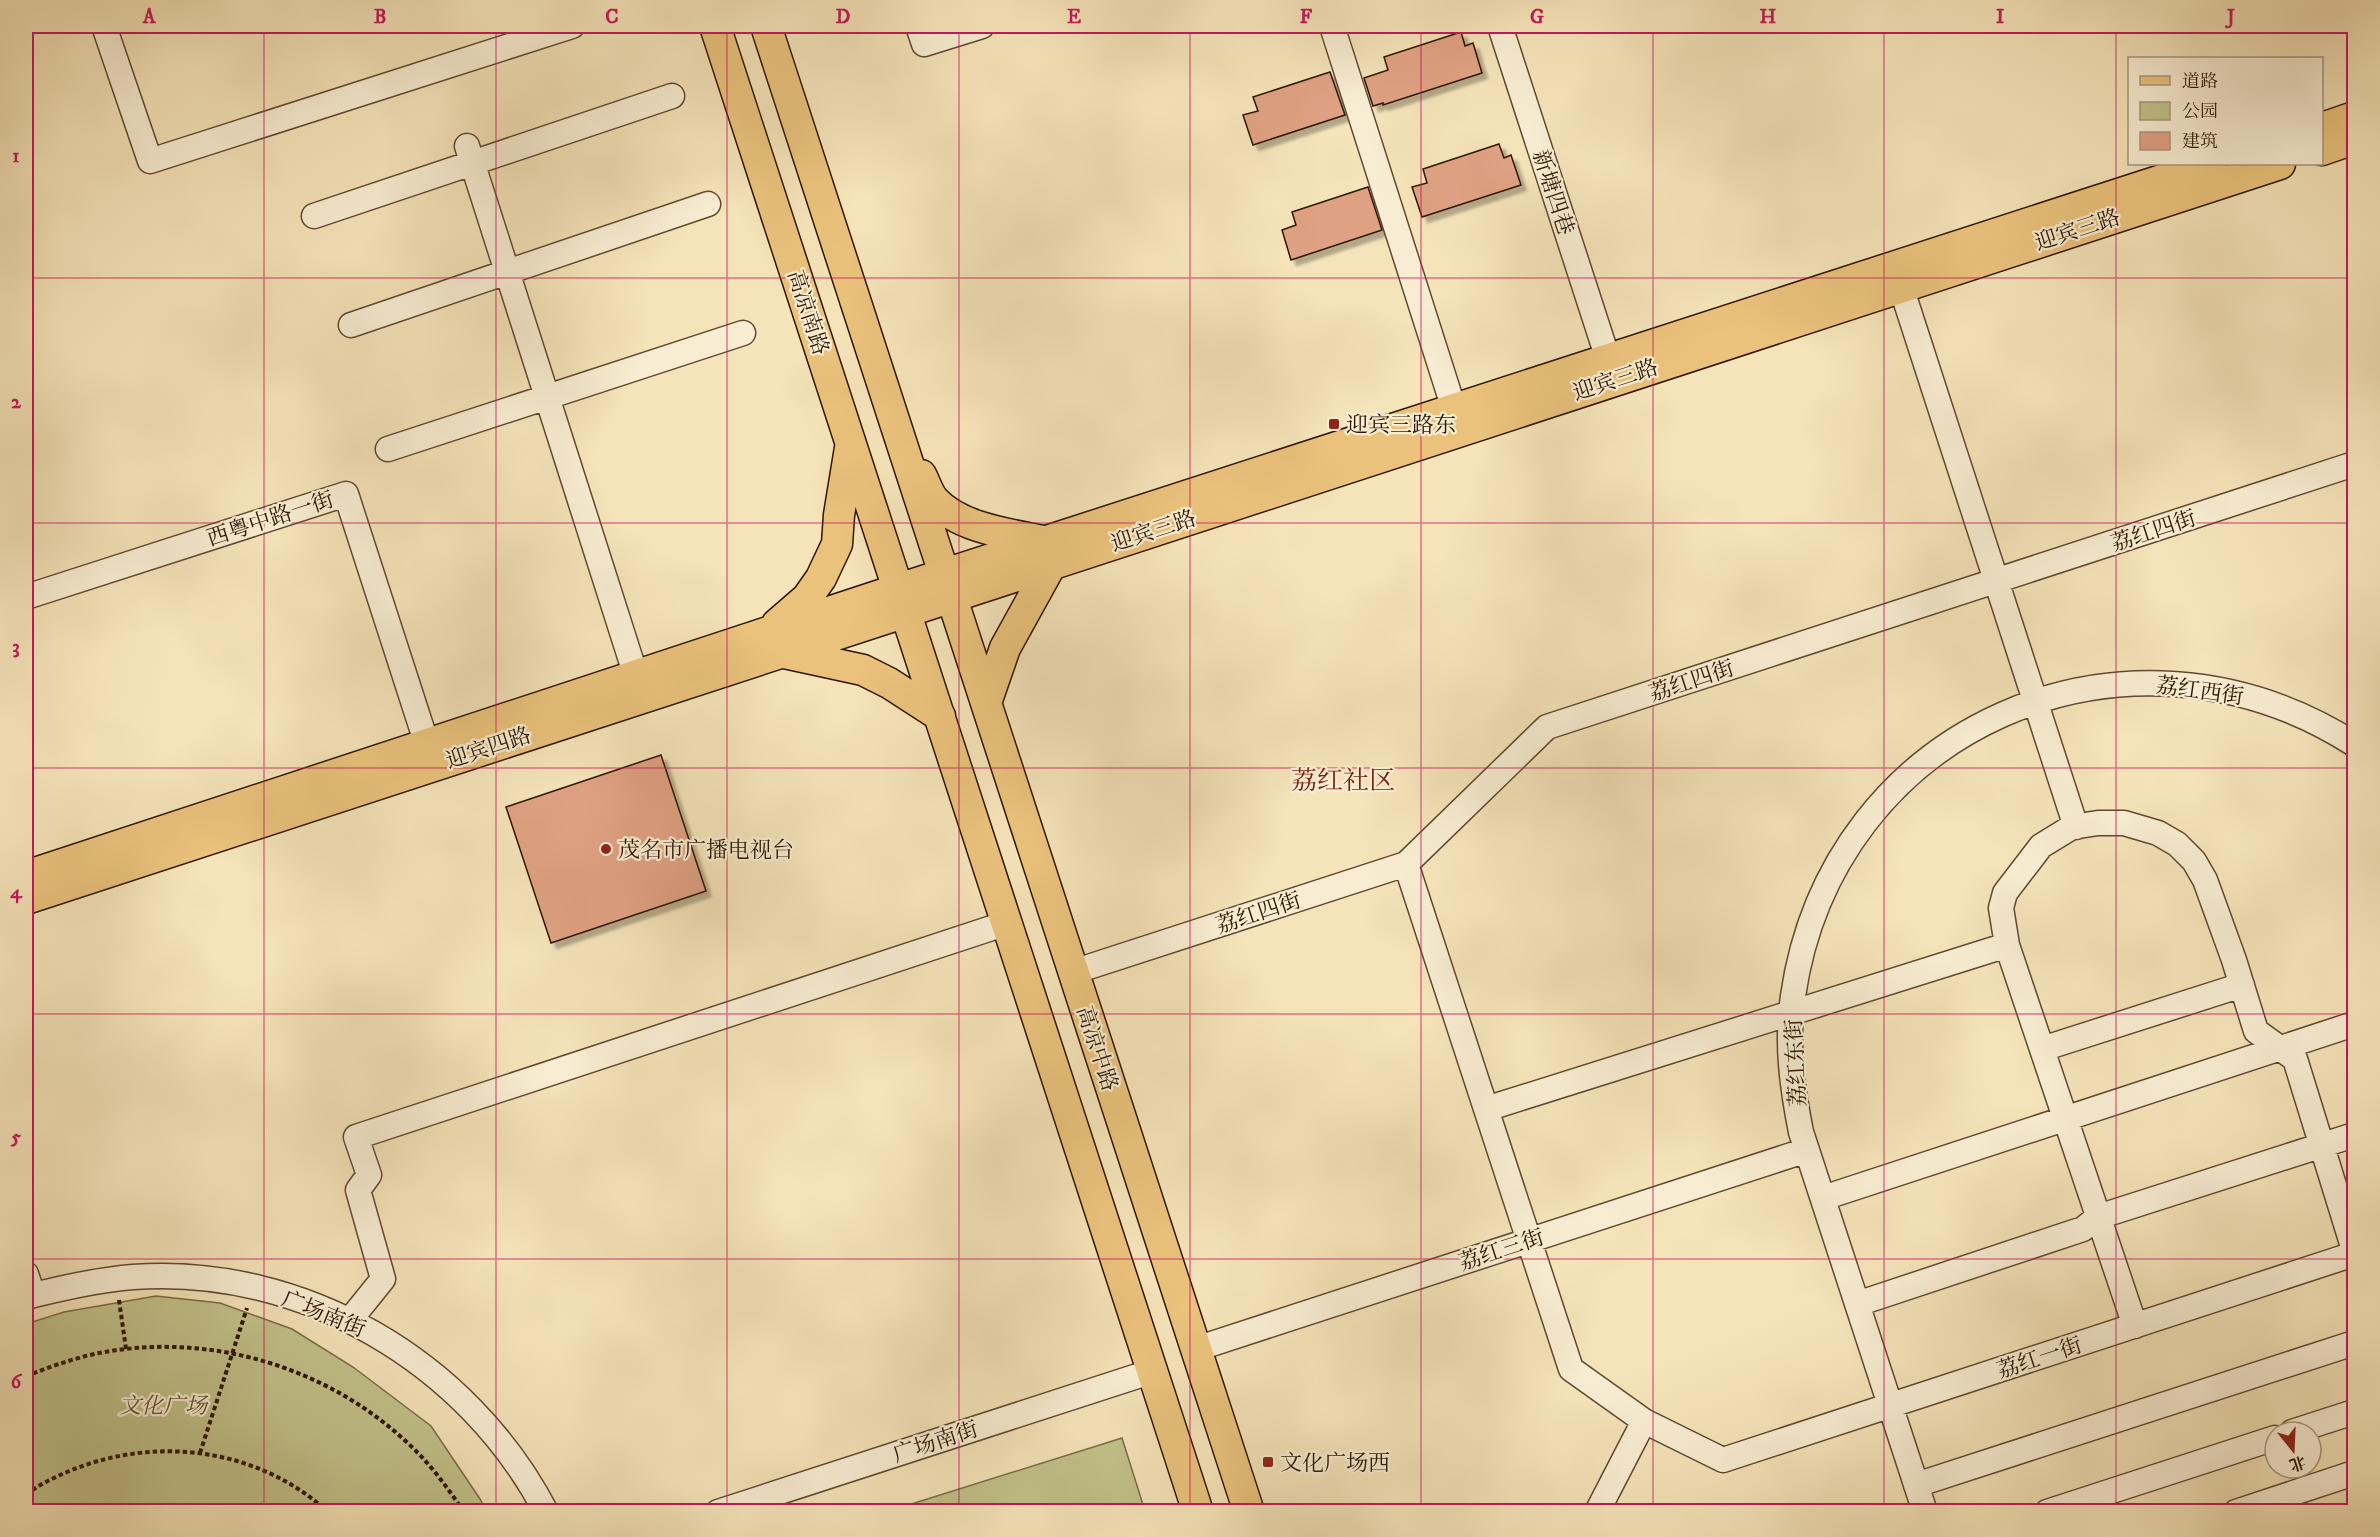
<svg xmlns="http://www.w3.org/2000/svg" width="2380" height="1537" font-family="'IM FELL DW Pica','Noto Serif SC',serif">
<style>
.green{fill:#c2c18a;stroke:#786c46;stroke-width:1.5}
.building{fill:#dfa183;stroke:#2e1602;stroke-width:1.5;filter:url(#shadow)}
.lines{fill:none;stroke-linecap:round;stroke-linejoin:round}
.minor-casing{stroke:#604930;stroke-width:27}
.major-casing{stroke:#2e1602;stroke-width:33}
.path{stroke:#2e1602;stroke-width:4;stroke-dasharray:4.5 3;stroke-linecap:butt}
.minor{stroke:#f8edd2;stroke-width:24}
.major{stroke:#eac27c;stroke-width:30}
.grid{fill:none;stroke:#c2185b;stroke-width:1.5;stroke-opacity:0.55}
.poi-dot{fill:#8f2418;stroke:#f8edd2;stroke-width:2}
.labels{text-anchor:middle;stroke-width:4.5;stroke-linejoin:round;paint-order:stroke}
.street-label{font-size:22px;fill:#2e1602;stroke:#f8edd2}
.poi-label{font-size:22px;fill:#2e1602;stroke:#f8edd2;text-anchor:start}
.park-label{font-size:22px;font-style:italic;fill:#625232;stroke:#f8edd2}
.quarter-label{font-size:26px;fill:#7a1f14;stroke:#f8edd2}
.neatline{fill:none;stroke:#c2185b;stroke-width:2}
.grid-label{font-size:20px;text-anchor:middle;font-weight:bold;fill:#c2185b}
</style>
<defs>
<filter id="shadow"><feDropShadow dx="5.5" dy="5.5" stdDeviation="1.5" flood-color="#0004"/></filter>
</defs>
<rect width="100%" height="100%" fill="#f5e3b9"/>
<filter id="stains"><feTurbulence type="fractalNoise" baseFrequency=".00333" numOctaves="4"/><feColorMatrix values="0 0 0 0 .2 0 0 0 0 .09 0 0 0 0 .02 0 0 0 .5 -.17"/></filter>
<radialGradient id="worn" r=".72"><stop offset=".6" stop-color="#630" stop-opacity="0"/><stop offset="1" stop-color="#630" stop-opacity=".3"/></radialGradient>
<path class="green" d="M 156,1296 L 220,1303 L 292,1329 L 353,1367 L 431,1426 L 480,1499 L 486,1511 L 26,1511 L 26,1324 L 64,1312 Z
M 1122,1438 L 1145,1511 L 889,1511 Z"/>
<path class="building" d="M 1461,32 L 1465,46 L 1473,43 L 1482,73 L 1383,105 L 1383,103 L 1373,106 L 1364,78 L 1388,70 L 1384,57 Z
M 1330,72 L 1345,115 L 1253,145 L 1243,115 L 1258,111 L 1253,97 Z
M 1499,144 L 1504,158 L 1511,155 L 1521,185 L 1422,217 L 1412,187 L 1427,183 L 1423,169 Z
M 1368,187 L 1382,230 L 1291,260 L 1282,230 L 1296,225 L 1292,212 Z
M 661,755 L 706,891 L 551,943 L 506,807 Z"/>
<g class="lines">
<g class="minor-casing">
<path id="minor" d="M 104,26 L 150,161 L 572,26
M 918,26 L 924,44 L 982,26
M 1332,26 L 1454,409
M 1500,26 L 1608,359
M 467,146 L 636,676
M 314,216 L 672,96
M 1901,287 L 2076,827
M 351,325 L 708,204
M 388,449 L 743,333
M 26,597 L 346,494 L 432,760
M 1406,864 L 1571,1369 L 1644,1421 L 1723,1460 L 2354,1254
M 1073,972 L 1406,864 L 1547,727 L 2354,464
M 2042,1049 L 2242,985
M 1486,1109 L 2007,945
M 1823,1198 L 2354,1024
M 26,1274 L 33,1295
M 26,1297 C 61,1288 96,1280 133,1277 C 303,1265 468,1362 546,1512
M 1857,1304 L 2083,1229 L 2098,1217 L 2354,1135
M 350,1320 L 383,1279 L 358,1190 L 369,1175 L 356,1137 L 1007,923
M 2135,1326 L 2007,945 L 2001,908 L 2005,893 L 2041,846 L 2072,827 L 2098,823 L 2124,823 L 2158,833 L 2177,844 L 2194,861 L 2205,880 L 2234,960 L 2256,1031 L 2295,1059 L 2354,1250
M 1196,1349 L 1807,1150
M 2292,1432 L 2354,1412
M 1916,1485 L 2354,1343
M 718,1512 L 1153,1371
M 1597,1512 L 1644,1421
M 1925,1512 L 1801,1132 C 1792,1087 1786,1042 1793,996 C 1832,726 2127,599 2354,744
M 2047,1512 L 2275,1438
M 2236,1512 L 2354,1473"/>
</g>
<g class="major-casing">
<path id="major" d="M 715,26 L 1198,1512
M 766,26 L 1249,1512
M 2322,128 L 2354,117
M 2322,150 L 2354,139
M 921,475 C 925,482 928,493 934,500 C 959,528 1009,534 1043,541
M 777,624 L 807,598 L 821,578 L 837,544 L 839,515 L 850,448
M 780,652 L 863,670 L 889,683 L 940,716
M 986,703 L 1005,648 L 1052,563
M 26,876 L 917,583 L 2211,164
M 26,899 L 2280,164"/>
</g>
<path class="path" d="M 119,1300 L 126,1349
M 26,1376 C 50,1367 74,1358 99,1353 C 214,1331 334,1369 416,1451 C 434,1469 449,1490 464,1512
M 200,1453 L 247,1308
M 26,1494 C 118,1433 245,1436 328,1512"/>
<use href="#minor" class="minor"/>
<use href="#major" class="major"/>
</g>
<path class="grid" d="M 264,26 L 264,1512M 496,26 L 496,1512M 727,26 L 727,1512M 959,26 L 959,1512M 1190,26 L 1190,1512M 1421,26 L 1421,1512M 1653,26 L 1653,1512M 1884,26 L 1884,1512M 2116,26 L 2116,1512M 26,278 L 2354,278M 26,523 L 2354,523M 26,768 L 2354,768M 26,1014 L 2354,1014M 26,1259 L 2354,1259"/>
<g class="poi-dot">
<rect x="1328" y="418" width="12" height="12" rx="3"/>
<circle cx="606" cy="849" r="6"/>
<rect x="1262" y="1456" width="12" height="12" rx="3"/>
</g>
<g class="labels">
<g class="street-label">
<text transform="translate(1554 192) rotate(72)" y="8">新塘四巷</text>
<text transform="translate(2077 229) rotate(-18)" y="8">迎宾三路</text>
<text transform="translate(809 312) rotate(72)" y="8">高凉南路</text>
<text transform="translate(1615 379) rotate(-18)" y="8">迎宾三路</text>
<text transform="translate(270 518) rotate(-18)" y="8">西粤中路一街</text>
<text transform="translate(1153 530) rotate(-18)" y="8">迎宾三路</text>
<text transform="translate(2153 530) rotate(-18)" y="8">荔红四街</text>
<text transform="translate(1691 680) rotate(-18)" y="8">荔红四街</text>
<text transform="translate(2200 690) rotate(8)" y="8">荔红西街</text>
<text transform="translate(488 747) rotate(-18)" y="8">迎宾四路</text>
<text transform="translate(1258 912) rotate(-18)" y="8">荔红四街</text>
<text transform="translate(1098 1048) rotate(72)" y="8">高凉中路</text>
<text transform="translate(1795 1063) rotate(-93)" y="8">荔红东街</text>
<text transform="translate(1501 1249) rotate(-18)" y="8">荔红三街</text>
<text transform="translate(324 1313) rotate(22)" y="8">广场南街</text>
<text transform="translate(2039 1357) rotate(-18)" y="8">荔红一街</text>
<text transform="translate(935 1441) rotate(-18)" y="8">广场南街</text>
</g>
<g class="poi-label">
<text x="1346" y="432">迎宾三路东</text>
<text x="618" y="857">茂名市广播电视台</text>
<text x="1280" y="1470">文化广场西</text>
</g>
<g class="park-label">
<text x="163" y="1413">文化广场</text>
</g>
<g class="quarter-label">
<text x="1343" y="789">荔红社区</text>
</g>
</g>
<rect width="2380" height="1537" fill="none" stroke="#f5e3b9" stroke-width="66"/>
<rect x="2128" y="57" width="195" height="108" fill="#f8edd2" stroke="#a7977f" stroke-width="1.5"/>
<rect x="2140" y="76" width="30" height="9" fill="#eac27c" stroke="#a7977f" stroke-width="1.5"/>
<text x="2182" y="87" font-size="18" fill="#2e1602">道路</text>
<rect x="2140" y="102" width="30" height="18" fill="#c2c18a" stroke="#a7977f" stroke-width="1.5"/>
<text x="2182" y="117" font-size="18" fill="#2e1602">公园</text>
<rect x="2140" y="132" width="30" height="18" fill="#dfa183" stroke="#a7977f" stroke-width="1.5"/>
<text x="2182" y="147" font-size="18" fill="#2e1602">建筑</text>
<g transform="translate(2293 1450) rotate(162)"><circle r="28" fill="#f8edd2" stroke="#a7977f" stroke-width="1.5"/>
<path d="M0-4.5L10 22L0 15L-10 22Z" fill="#8f2418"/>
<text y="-9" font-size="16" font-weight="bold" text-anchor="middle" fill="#2e1602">北</text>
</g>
<rect x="33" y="33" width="2314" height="1471" class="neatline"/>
<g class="grid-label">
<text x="149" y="23">A</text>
<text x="380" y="23">B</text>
<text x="612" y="23">C</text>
<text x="843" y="23">D</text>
<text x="1074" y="23">E</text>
<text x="1306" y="23">F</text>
<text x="1537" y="23">G</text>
<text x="1768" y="23">H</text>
<text x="2000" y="23">I</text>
<text x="2231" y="23">J</text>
<text x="16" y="162">1</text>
<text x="16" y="408">2</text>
<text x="16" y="653">3</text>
<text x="16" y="898">4</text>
<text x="16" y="1143">5</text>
<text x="16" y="1388">6</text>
</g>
<rect width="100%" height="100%" filter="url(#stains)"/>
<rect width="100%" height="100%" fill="url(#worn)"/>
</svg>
